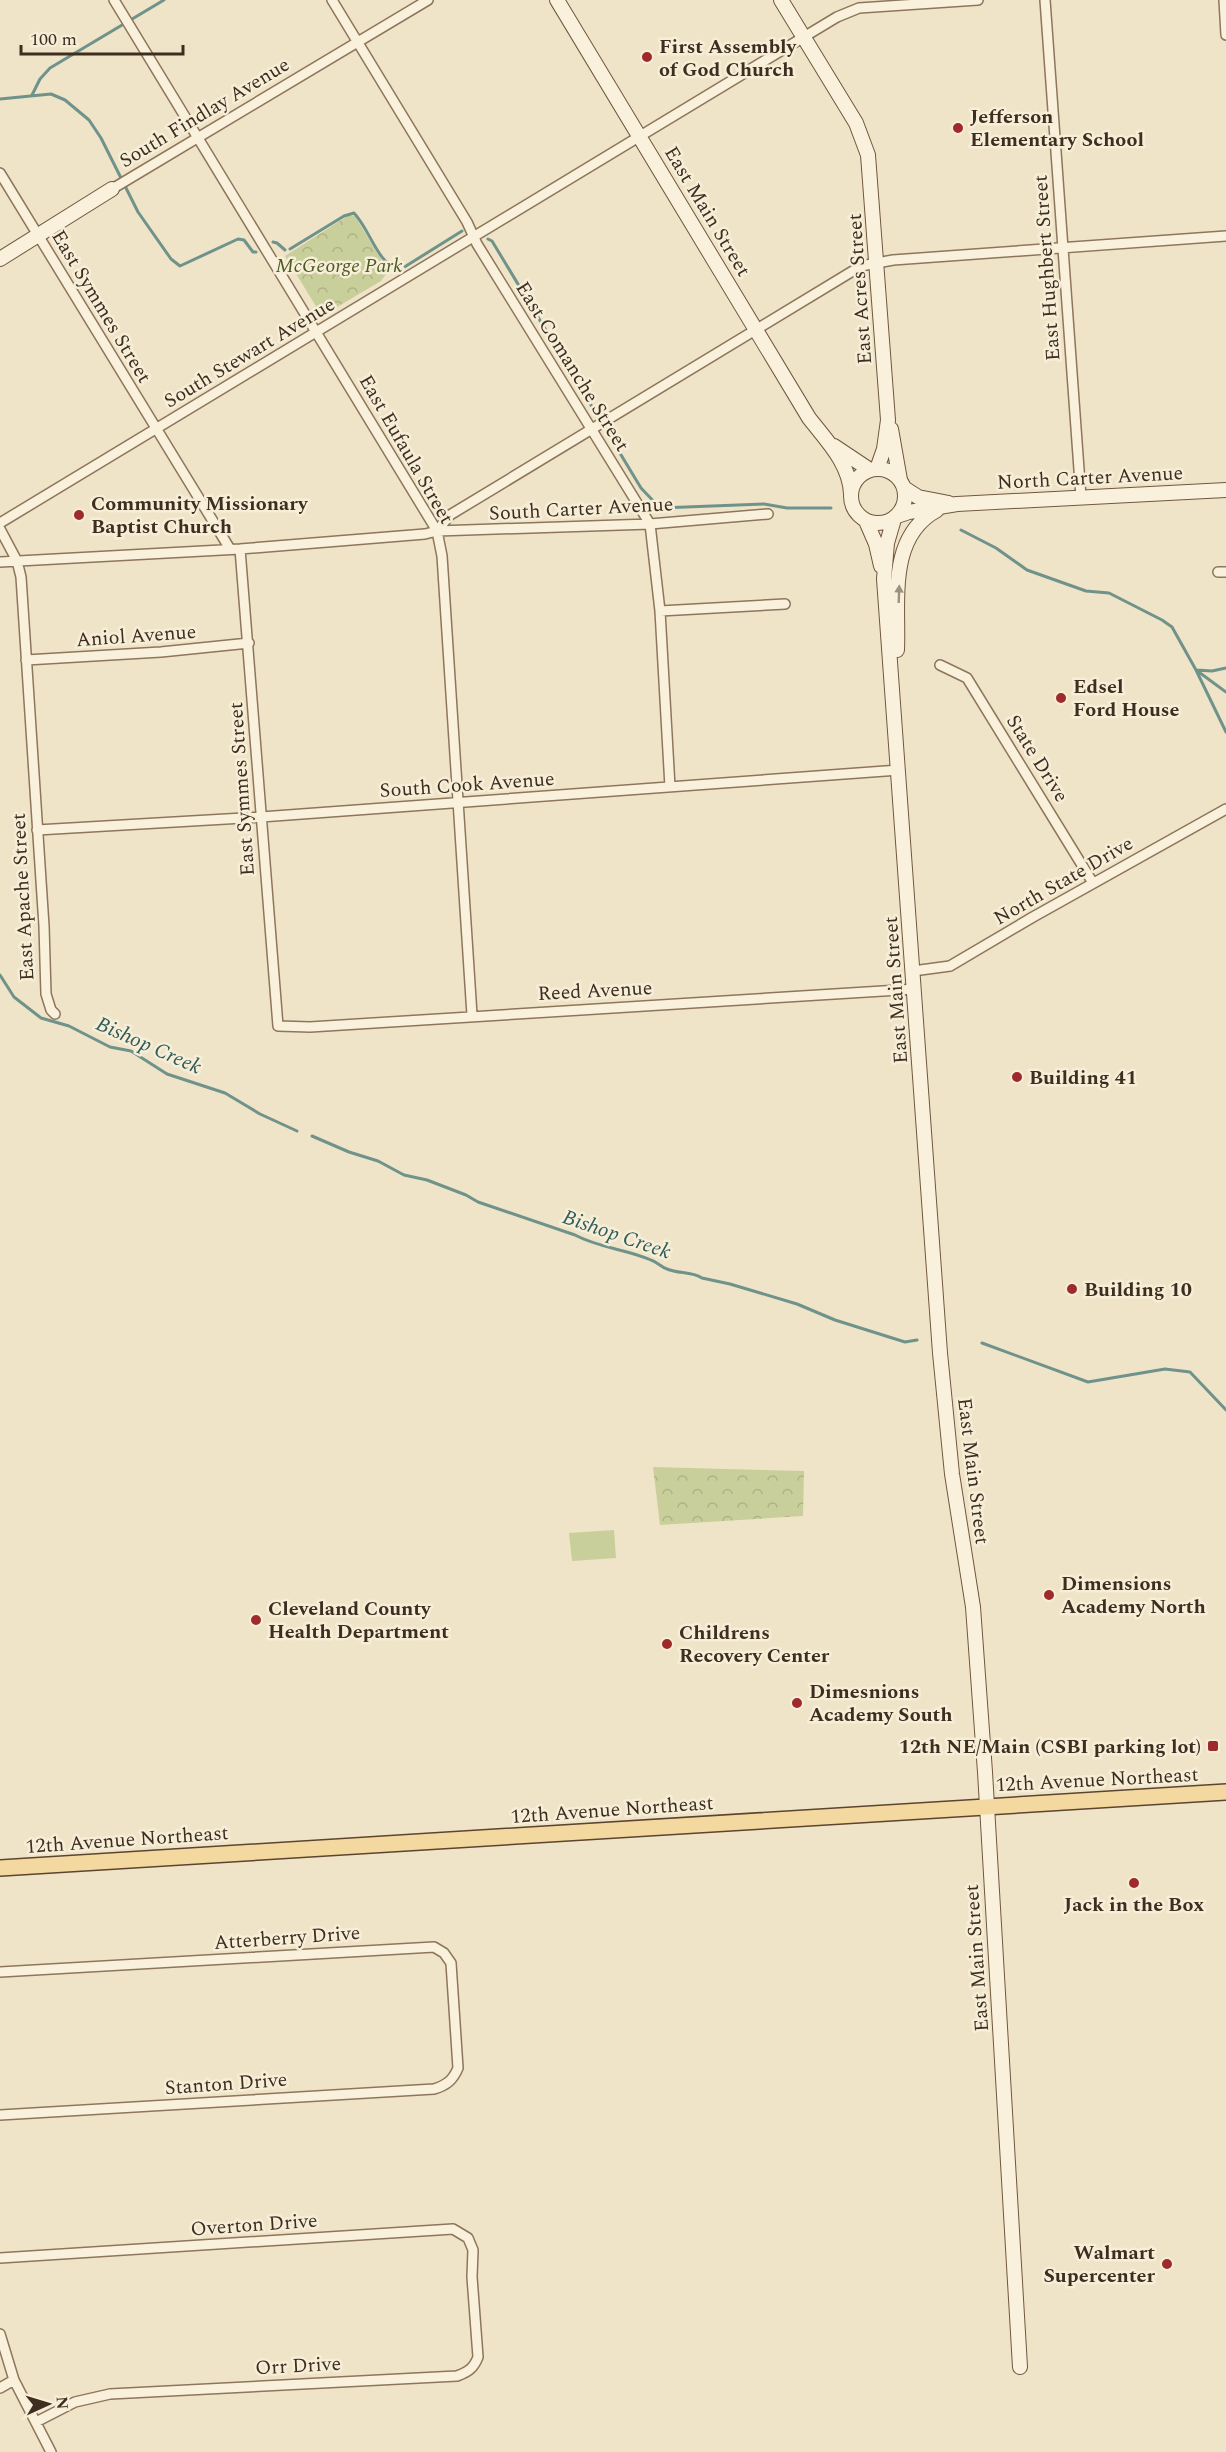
<svg xmlns="http://www.w3.org/2000/svg" width="1226" height="2452" font-family="Spectral,serif">
<style>
.green{fill:#c9cf9b}
.park{fill:url(#park-crowns)}
.lines{fill:none;stroke-linecap:round;stroke-linejoin:round}
.stream{stroke:#6f938a;stroke-width:3}
.street-casing{stroke:#8d765c;stroke-width:12}
.secondary-casing{stroke:#6f573f;stroke-width:16}
.primary-casing{stroke:#5b4430;stroke-width:18}
.street{stroke:#faf1dc;stroke-width:9}
.secondary{stroke:#faf1dc;stroke-width:14}
.primary{stroke:#f3d9a0;stroke-width:15}
.oneway{fill:#9c907e}
.poi-dot{fill:#9e2a2b;stroke:#f7eed8;stroke-width:2}
.labels{text-anchor:middle;stroke-width:5;stroke-linejoin:round;paint-order:stroke}
.poi-label{font-size:20px;font-weight:bold;fill:#3d2e20;stroke:#f7eed8;text-anchor:start}
.street-label{font-size:20px;fill:#3d2e20;stroke:#f7eed8}
.park-label{font-size:20px;font-style:italic;fill:#4d5a26;stroke:#f7eed8}
.water-label{font-size:21px;font-style:italic;fill:#2f5d5a;stroke:#f7eed8}
</style>
<defs>
<pattern id="park-crowns" width="20" height="18" patternUnits="userSpaceOnUse" patternTransform="scale(1.5)"><rect width="20" height="18" fill="#c9cf9b"/><path d="M2 6a3 3 0 1 1 6 0M12 15a3 3 0 1 1 6 0" fill="none" stroke="#aeb285"/></pattern>
</defs>
<rect width="100%" height="100%" fill="#f0e4c8"/>
<path class="green" d="M 614,1530 L 616,1558 L 572,1561 L 569,1533 Z"/>
<path class="park" d="M 349,215 L 355,216 L 388,271 L 381,281 L 322,316 L 285,256 Z
M 653,1467 L 804,1471 L 803,1516 L 660,1525 Z"/>
<g class="lines">
<path class="stream" d="M 32,95 L 40,79 L 50,68 L 164,0
M 0,99 L 51,94 L 65,100 L 89,120 L 101,138 L 138,212 L 171,259 L 180,266 L 238,239 L 244,240 L 253,252 L 256,252
M 488,239 L 492,241 L 641,488 L 660,508 L 764,504 L 787,508 L 831,508
M 273,242 L 277,243 L 285,250
M 290,249 L 344,216 L 354,213 C 370,230 376,260 398,271 L 462,231
M 961,530 L 996,548 L 1027,570 L 1086,591 L 1109,593 L 1162,620 L 1172,627 L 1196,670 L 1226,692
M 1226,668 L 1212,671 L 1196,670 L 1226,732
M 0,975 L 14,997 L 41,1018 L 69,1026 L 110,1047 L 131,1051 L 167,1074 L 225,1093 L 260,1114 L 297,1131
M 312,1136 L 349,1152 L 378,1161 L 404,1175 L 427,1180 L 466,1195 L 478,1202 L 575,1235 C 599,1248 626,1249 651,1260 C 657,1262 661,1267 667,1269 C 679,1274 691,1271 702,1278 L 730,1284 L 797,1304 L 835,1320 L 905,1342 L 917,1340
M 982,1343 L 1088,1382 L 1165,1369 L 1190,1372 L 1226,1410"/>
<g class="street-casing">
<path id="street" d="M 114,0 L 437,531 L 442,556 L 472,1015
M 332,0 L 467,222 L 477,244 L 650,524 L 660,611 L 670,787
M 1045,0 L 1081,497
M 1224,0 L 1226,35
M 0,173 L 230,549
M 112,189 L 428,0
M 0,523 L 837,17 L 859,8 L 978,0
M 0,529 L 17,561 L 21,577 L 44,926 L 46,994 L 51,1010 L 55,1014
M 437,531 L 450,515 L 861,266 L 893,260 L 1226,236
M 240,549 L 278,1026 L 310,1027 L 915,989
M 0,562 L 240,549 L 425,534 L 437,531 L 650,524 L 768,514
M 1218,572 L 1226,572
M 660,611 L 785,604
M 26,660 L 161,652 L 249,643
M 940,665 L 967,678 L 1093,883
M 37,830 L 261,817 L 899,770
M 913,971 L 950,966 L 1033,917 L 1226,809
M 0,1972 L 434,1947 L 444,1953 L 451,1963 L 458,2068 C 453,2080 447,2085 434,2089 L 0,2115
M 0,2258 L 453,2229 L 468,2238 L 473,2250 L 472,2277 L 478,2357 C 474,2368 468,2372 457,2376 L 110,2394 L 75,2402 L 36,2422
M 0,2334 L 14,2380 L 51,2452
M 0,2388 L 14,2380"/>
</g>
<g class="secondary-casing">
<path id="secondary" d="M 557,0 L 809,418 C 827,441 850,464 851,494
M 781,0 L 856,123 L 868,155 L 888,420 L 884,449 L 877,469
M 0,259 L 112,189
M 891,429 L 900,480
M 834,446 L 870,470
M851 496a27 27 0 1 1 54 0a27 27 0 1 1-54 0Z
M 904,488 L 918,497 L 949,503
M 897,516 L 909,512 L 957,504 L 1226,490
M 894,519 L 887,543 L 884,579 L 940,1353 L 952,1474 L 973,1607 L 985,1772 L 1020,2367
M 866,521 L 876,544 L 881,566
M 897,650 C 899,602 887,537 937,510"/>
</g>
<g class="primary-casing">
<path id="primary" d="M 0,1868 L 1226,1792"/>
</g>
<use href="#street" class="street"/>
<use href="#secondary" class="secondary"/>
<use href="#primary" class="primary"/>
</g>
<defs><path id="oneway-solid" d="M-6-.8H1V-3.2L6.5 0L1 3.2V.8H-6Z" transform="scale(1.5)"/></defs>
<use class="oneway" href="#oneway-solid" transform="translate(899 594) rotate(-88)"/>
<g class="poi-dot">
<circle cx="647" cy="57" r="6"/>
<circle cx="958" cy="128" r="6"/>
<circle cx="79" cy="515" r="6"/>
<circle cx="1061" cy="698" r="6"/>
<circle cx="1017" cy="1077" r="6"/>
<circle cx="1072" cy="1289" r="6"/>
<circle cx="1049" cy="1595" r="6"/>
<circle cx="256" cy="1620" r="6"/>
<circle cx="667" cy="1644" r="6"/>
<circle cx="797" cy="1703" r="6"/>
<rect x="1207" y="1740" width="12" height="12" rx="3"/>
<circle cx="1134" cy="1883" r="6"/>
<circle cx="1167" cy="2264" r="6"/>
</g>
<g class="labels">
<g class="poi-label">
<text x="659" y="53">First Assembly<tspan x="659" dy="23">of God Church</tspan></text>
<text x="970" y="123">Jefferson<tspan x="970" dy="23">Elementary School</tspan></text>
<text x="91" y="510">Community Missionary<tspan x="91" dy="23">Baptist Church</tspan></text>
<text x="1073" y="693">Edsel<tspan x="1073" dy="23">Ford House</tspan></text>
<text x="1029" y="1084">Building 41</text>
<text x="1084" y="1296">Building 10</text>
<text x="1061" y="1590">Dimensions<tspan x="1061" dy="23">Academy North</tspan></text>
<text x="268" y="1615">Cleveland County<tspan x="268" dy="23">Health Department</tspan></text>
<text x="679" y="1639">Childrens<tspan x="679" dy="23">Recovery Center</tspan></text>
<text x="809" y="1698">Dimesnions<tspan x="809" dy="23">Academy South</tspan></text>
<text x="1201" y="1753" text-anchor="end">12th NE/Main (CSBI parking lot)</text>
<text x="1134" y="1911" text-anchor="middle">Jack in the Box</text>
<text x="1155" y="2259" text-anchor="end">Walmart<tspan x="1155" dy="23">Supercenter</tspan></text>
</g>
<g class="street-label">
<text transform="translate(204 112) rotate(-31)" y="7">South Findlay Avenue</text>
<text transform="translate(708 211) rotate(59)" y="7">East Main Street</text>
<text transform="translate(1046 268) rotate(-94)" y="7">East Hughbert Street</text>
<text transform="translate(859 289) rotate(-94)" y="7">East Acres Street</text>
<text transform="translate(102 306) rotate(59)" y="7">East Symmes Street</text>
<text transform="translate(249 352) rotate(-31)" y="7">South Stewart Avenue</text>
<text transform="translate(573 366) rotate(58)" y="7">East Comanche Street</text>
<text transform="translate(407 449) rotate(60)" y="7">East Eufaula Street</text>
<text transform="translate(1090 477) rotate(-3)" y="7">North Carter Avenue</text>
<text transform="translate(581 508) rotate(-3)" y="7">South Carter Avenue</text>
<text transform="translate(136 635) rotate(-4)" y="7">Aniol Avenue</text>
<text transform="translate(1038 758) rotate(58)" y="7">State Drive</text>
<text transform="translate(467 784) rotate(-4)" y="7">South Cook Avenue</text>
<text transform="translate(241 789) rotate(-94)" y="7">East Symmes Street</text>
<text transform="translate(1063 880) rotate(-30)" y="7">North State Drive</text>
<text transform="translate(22 897) rotate(-93)" y="7">East Apache Street</text>
<text transform="translate(595 990) rotate(-3)" y="7">Reed Avenue</text>
<text transform="translate(895 990) rotate(-94)" y="7">East Main Street</text>
<text transform="translate(974 1471) rotate(83)" y="7">East Main Street</text>
<text transform="translate(1097 1779) rotate(-3)" y="7">12th Avenue Northeast</text>
<text transform="translate(612 1809) rotate(-4)" y="7">12th Avenue Northeast</text>
<text transform="translate(127 1839) rotate(-4)" y="7">12th Avenue Northeast</text>
<text transform="translate(287 1937) rotate(-4)" y="7">Atterberry Drive</text>
<text transform="translate(976 1958) rotate(-94)" y="7">East Main Street</text>
<text transform="translate(226 2083) rotate(-4)" y="7">Stanton Drive</text>
<text transform="translate(254 2224) rotate(-4)" y="7">Overton Drive</text>
<text transform="translate(298 2365) rotate(-3)" y="7">Orr Drive</text>
</g>
<g class="park-label">
<text x="339" y="272">McGeorge Park</text>
</g>
<g class="water-label">
<text transform="translate(149 1045) rotate(24)" y="7">Bishop Creek</text>
<text transform="translate(617 1234) rotate(19)" y="7">Bishop Creek</text>
</g>
</g>
<g transform="translate(48 2404) rotate(86)" stroke="#f7eed8" stroke-width="4.5" paint-order="stroke">
<path d="M0-4.5L10 22L0 15L-10 22Z" fill="#3d2e20"/>
<text y="-9" font-size="16" font-weight="bold" text-anchor="middle" fill="#3d2e20">N</text>
</g>
<path d="M21 45v9h162v-9" fill="none" stroke="#3d2e20" stroke-width="3"/>
<text x="30" y="45" font-size="18" fill="#3d2e20" stroke="#f7eed8" stroke-width="4.5" paint-order="stroke">100 m</text>
</svg>
